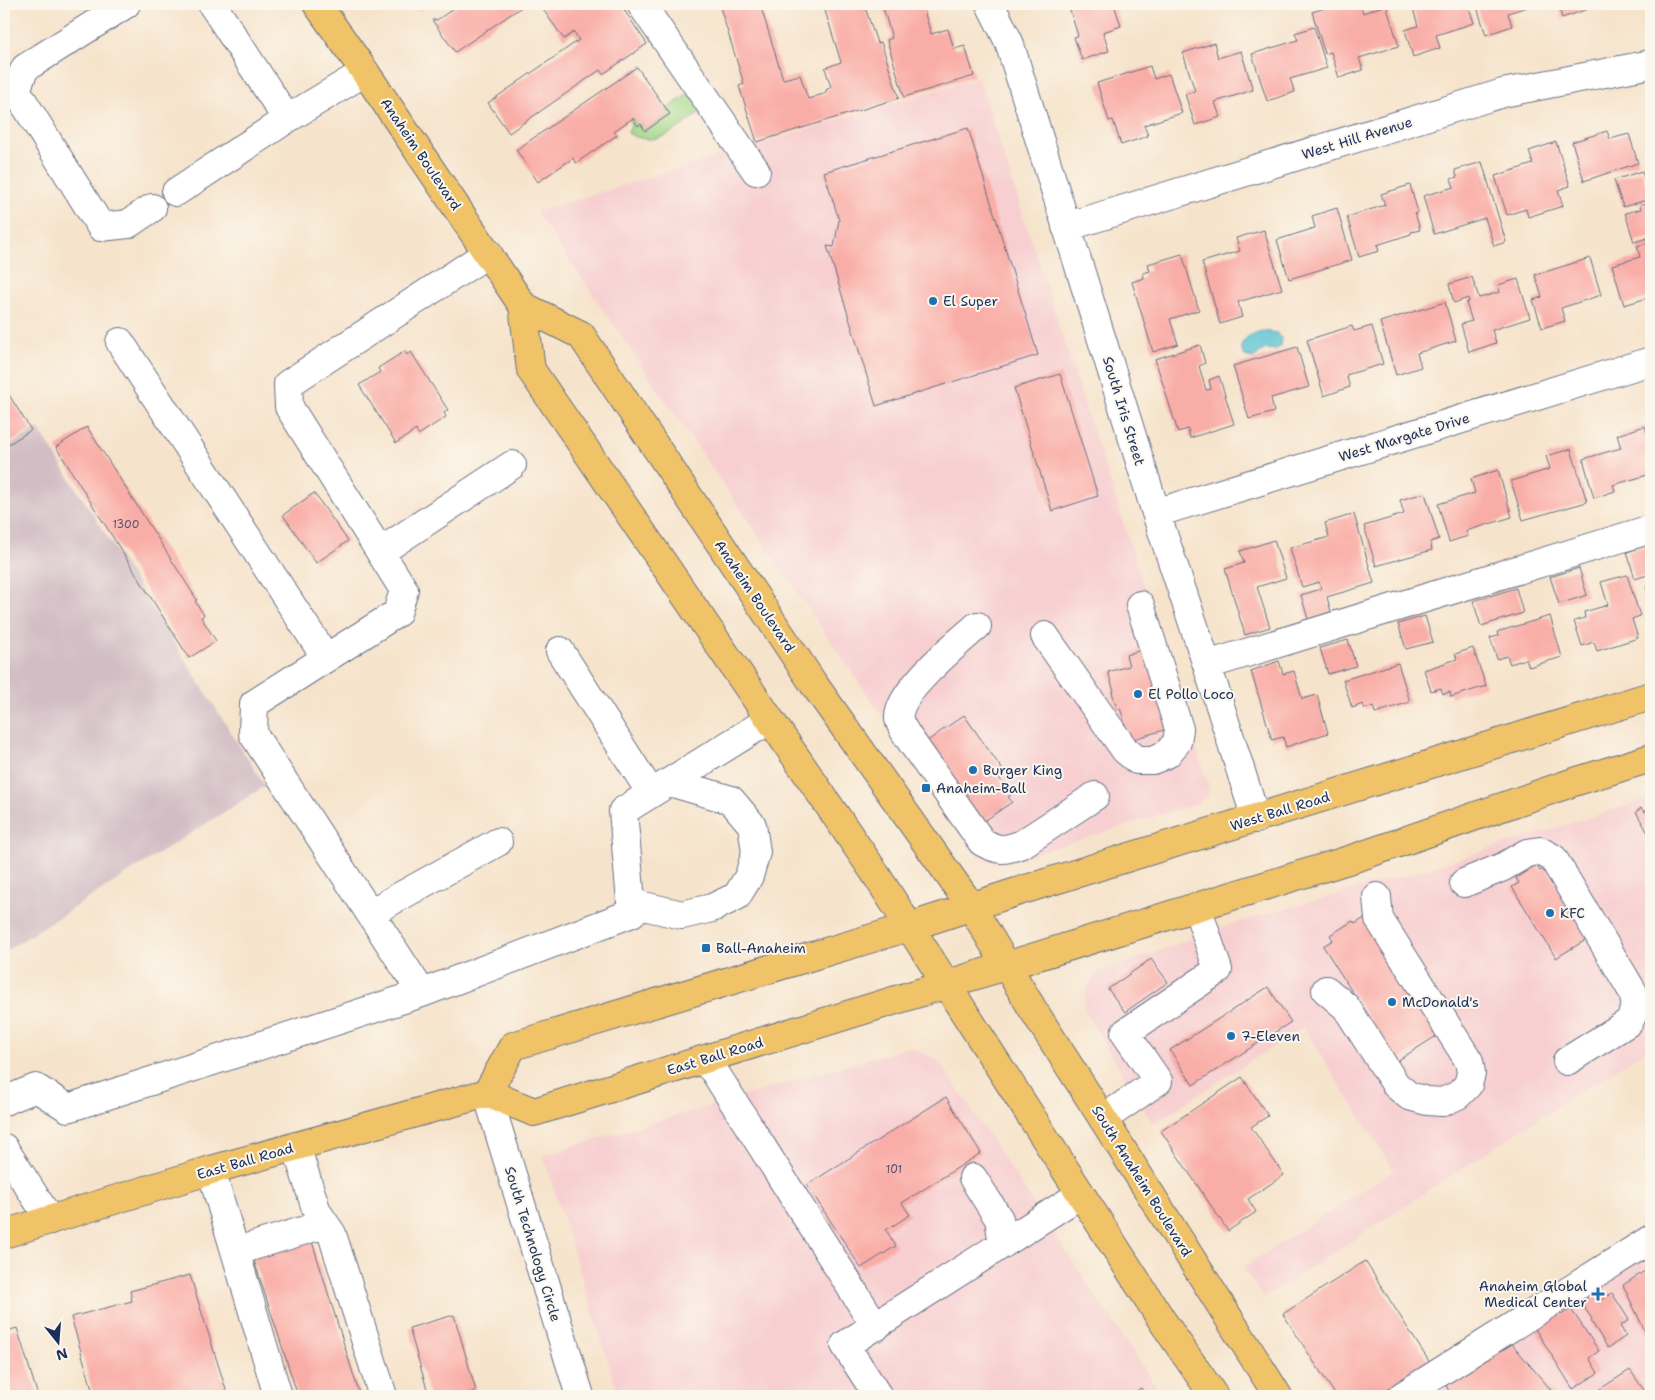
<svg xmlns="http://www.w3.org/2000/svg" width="1655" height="1400" font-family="'Shantell Sans',sans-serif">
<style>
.built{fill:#f7cfd0}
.industrial{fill:#d2bdc5}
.green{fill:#a1d687;stroke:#5e8272}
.water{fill:#58c3d3;stroke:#3a7998}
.building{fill:#f9ada7}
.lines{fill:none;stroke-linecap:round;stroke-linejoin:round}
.minor-casing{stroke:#686e84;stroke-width:30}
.major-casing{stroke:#686e84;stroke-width:30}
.minor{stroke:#fff;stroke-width:28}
.major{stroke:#f0c369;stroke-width:28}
.poi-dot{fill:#1f6fb2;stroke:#fbf7ec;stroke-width:2}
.labels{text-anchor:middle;stroke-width:4;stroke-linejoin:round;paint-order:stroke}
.number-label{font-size:11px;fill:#524e70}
.street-label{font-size:14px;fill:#1b2f5e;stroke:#fbf7ec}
.poi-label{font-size:14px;fill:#1b2f5e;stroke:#fbf7ec;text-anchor:start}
</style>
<rect width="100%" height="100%" fill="#fbf7ec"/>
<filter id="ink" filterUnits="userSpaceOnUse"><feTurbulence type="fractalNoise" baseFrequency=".02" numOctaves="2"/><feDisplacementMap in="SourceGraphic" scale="10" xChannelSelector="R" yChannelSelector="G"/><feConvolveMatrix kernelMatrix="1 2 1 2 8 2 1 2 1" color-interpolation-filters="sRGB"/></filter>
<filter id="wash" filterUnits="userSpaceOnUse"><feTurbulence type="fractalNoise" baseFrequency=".0096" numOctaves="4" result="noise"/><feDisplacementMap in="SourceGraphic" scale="20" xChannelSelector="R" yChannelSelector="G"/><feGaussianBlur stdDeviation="1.12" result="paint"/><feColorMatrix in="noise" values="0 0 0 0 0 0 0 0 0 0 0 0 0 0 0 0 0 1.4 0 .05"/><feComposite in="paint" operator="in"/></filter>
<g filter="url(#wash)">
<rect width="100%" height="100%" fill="#f6e3cb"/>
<path class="built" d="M 978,77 L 1208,783 L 1208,796 L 1198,803 L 1011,861 L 993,863 L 979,857 L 536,212 Z
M 1651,798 L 1651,1047 L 1550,1111 L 1264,1298 L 1243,1267 L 1394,1170 L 1303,1027 L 1153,1124 L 1084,1010 L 1086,989 L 1095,974 L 1235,923 L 1410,874 Z
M 909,1047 L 939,1061 L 1162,1396 L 619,1396 L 543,1155 Z
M 1651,1226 L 1651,1396 L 1386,1396 Z"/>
<path class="industrial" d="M 38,428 L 265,786 L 4,952 L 4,449 Z"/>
<path class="green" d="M 691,92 L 703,110 C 680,127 657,150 628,133 L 631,126 L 630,120 L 633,118 L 638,126 L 641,124 L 646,131 L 670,114 L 667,109 Z"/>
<path class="water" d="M 1263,331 L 1277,333 L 1282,338 L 1281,346 L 1275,350 L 1265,349 L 1253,358 L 1245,356 C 1234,343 1250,333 1263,331 Z"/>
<g id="blocks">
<path class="building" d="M 415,4 L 429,4 L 420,10 Z
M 460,4 L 526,4 L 455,52 L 432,20 L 437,20 Z
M 539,4 L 620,4 L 647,44 L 603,74 L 600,70 L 509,133 L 488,103 L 579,40 L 574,32 L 564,39 Z
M 719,4 L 760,4 L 783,79 L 800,75 L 808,99 L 826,93 L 826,90 L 831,87 L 825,68 L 841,62 L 823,4 L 864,4 L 877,43 L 881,42 L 899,98 L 757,142 L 739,86 L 744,84 Z
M 882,4 L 922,4 L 931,34 L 948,29 L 954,49 L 965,46 L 974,76 L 904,97 L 887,40 L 892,38 Z
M 1068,4 L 1114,4 L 1121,26 L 1103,32 L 1109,51 L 1082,60 L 1074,37 L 1078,36 Z
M 1338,4 L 1360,4 L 1363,13 L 1386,5 L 1399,46 L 1359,58 L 1363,70 L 1339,78 L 1331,52 L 1325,54 L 1312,12 Z
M 1417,4 L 1468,4 L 1474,23 L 1436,35 L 1440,48 L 1413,57 L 1405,30 L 1418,26 L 1412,5 Z
M 1476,4 L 1537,4 L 1508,13 L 1512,26 L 1486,35 Z
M 1558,4 L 1586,4 L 1588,9 L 1562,18 Z
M 1314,27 L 1327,68 L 1290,79 L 1295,92 L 1267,101 L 1252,54 L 1298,40 L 1295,33 Z
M 1214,43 L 1218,58 L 1241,51 L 1253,90 L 1215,102 L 1220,117 L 1195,125 L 1185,94 L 1195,91 L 1183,53 Z
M 1150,66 L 1154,79 L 1169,74 L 1182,113 L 1144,125 L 1148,136 L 1121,145 L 1113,120 L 1109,121 L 1097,83 Z
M 637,67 L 670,114 L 645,131 L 641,124 L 638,126 L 633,118 L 614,131 L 617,135 L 576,163 L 573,158 L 538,182 L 516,150 Z
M 968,128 L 1038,355 L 876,406 L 827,246 L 834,247 L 839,220 L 824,172 Z
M 1607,131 L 1610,139 L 1629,134 L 1638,163 L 1584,181 L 1572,142 Z
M 1556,142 L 1570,186 L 1558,190 L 1563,206 L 1528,217 L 1526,209 L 1507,215 L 1495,176 L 1533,164 L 1529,151 Z
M 1482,162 L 1506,242 L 1494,246 L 1485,218 L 1434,234 L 1423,196 L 1454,187 L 1451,179 L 1457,177 L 1455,170 Z
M 1642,171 L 1650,199 L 1623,207 L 1614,180 Z
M 1410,185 L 1418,212 L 1415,213 L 1420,230 L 1411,232 L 1411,234 L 1377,245 L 1379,251 L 1359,257 L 1347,217 L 1385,205 L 1381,194 Z
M 1651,201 L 1651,237 L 1634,242 L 1625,213 L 1641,209 L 1640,205 Z
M 1337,208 L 1352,260 L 1289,279 L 1277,240 L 1315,228 L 1312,216 Z
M 1264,230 L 1282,289 L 1238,302 L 1242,317 L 1220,324 L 1202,262 L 1240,251 L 1236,238 Z
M 1651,242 L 1651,297 L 1624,305 L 1612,265 L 1640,257 L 1637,246 Z
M 1182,254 L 1199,310 L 1170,319 L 1178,344 L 1153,352 L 1132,282 L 1144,278 L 1143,273 L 1150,271 L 1148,264 Z
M 1590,258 L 1601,295 L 1561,308 L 1565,321 L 1542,328 L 1533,300 L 1542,297 L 1535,275 Z
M 1472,277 L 1479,298 L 1500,292 L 1498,285 L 1518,279 L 1530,318 L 1492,330 L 1496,343 L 1469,352 L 1461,324 L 1472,321 L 1466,303 L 1469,302 L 1468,298 L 1454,303 L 1449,284 Z
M 1445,302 L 1456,341 L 1417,353 L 1421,367 L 1396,375 L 1380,322 Z
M 1352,326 L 1354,331 L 1372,326 L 1383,364 L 1346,375 L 1350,387 L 1324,396 L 1307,340 Z
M 1200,345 L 1205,363 L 1199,366 L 1206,390 L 1211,389 L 1209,380 L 1219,376 L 1234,424 L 1190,438 L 1188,429 L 1178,432 L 1155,359 Z
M 1297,347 L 1309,387 L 1271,398 L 1274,412 L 1249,419 L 1233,366 Z
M 405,351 L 407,355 L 411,352 L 448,410 L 444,413 L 446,417 L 418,435 L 416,430 L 396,443 L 359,385 L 380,372 L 378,368 Z
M 1060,374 L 1098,496 L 1052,511 L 1014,388 Z
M 4,387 L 31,430 L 4,447 Z
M 1645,426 L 1651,446 L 1651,474 L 1613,485 L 1615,491 L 1594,498 L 1583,459 L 1621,448 L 1617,435 Z
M 87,427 L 197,600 L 195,601 L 204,615 L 201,617 L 216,641 L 189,658 L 56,447 Z
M 1571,449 L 1587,502 L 1523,520 L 1511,481 L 1550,469 L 1546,456 Z
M 1498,470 L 1512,517 L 1466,531 L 1468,536 L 1449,542 L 1438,504 L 1475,493 L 1471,479 Z
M 314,493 L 348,541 L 316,563 L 283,515 Z
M 1425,493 L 1439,539 L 1430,542 L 1432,550 L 1376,566 L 1364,526 L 1404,514 L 1400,500 Z
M 1354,514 L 1374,583 L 1327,597 L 1331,612 L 1308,619 L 1301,595 L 1321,589 L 1319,582 L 1302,587 L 1290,548 L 1329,537 L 1325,523 Z
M 1274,540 L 1286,578 L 1257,587 L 1270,627 L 1245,635 L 1225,569 L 1244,563 L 1240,551 Z
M 1651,544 L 1651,574 L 1635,579 L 1627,552 Z
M 1579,568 L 1587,595 L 1559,604 L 1550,577 Z
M 1627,575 L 1640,616 L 1632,619 L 1638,638 L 1597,651 L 1594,642 L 1582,646 L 1574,621 L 1585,618 L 1584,612 L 1608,605 L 1601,582 Z
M 1651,585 L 1651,604 L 1646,587 Z
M 1516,588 L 1523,613 L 1481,626 L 1473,601 Z
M 1425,616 L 1433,642 L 1406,649 L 1398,624 Z
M 1550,616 L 1562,657 L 1529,667 L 1526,659 L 1510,664 L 1507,656 L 1497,659 L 1490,638 L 1498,636 L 1497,632 Z
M 1348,640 L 1356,666 L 1328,674 L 1320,648 Z
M 1473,648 L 1486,686 L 1451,697 L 1450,692 L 1443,694 L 1441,688 L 1431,691 L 1424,670 L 1457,659 L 1455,654 Z
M 1144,649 L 1171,728 L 1130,740 L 1120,708 L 1117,709 L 1112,692 L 1114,691 L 1108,672 L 1129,666 L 1126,655 Z
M 1279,661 L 1283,674 L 1294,671 L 1302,699 L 1317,695 L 1328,733 L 1286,747 L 1283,737 L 1272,740 L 1251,671 Z
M 1398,663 L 1410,702 L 1375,713 L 1373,706 L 1365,709 L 1363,704 L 1352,708 L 1343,680 Z
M 964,715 L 1002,769 L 996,773 L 1011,795 L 1008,797 L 1012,802 L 977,826 L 926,742 Z
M 1641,808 L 1644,812 L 1651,808 L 1651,838 L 1636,812 Z
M 1536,865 L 1540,871 L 1546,868 L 1589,938 L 1556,958 L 1512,887 L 1519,883 L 1516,878 Z
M 1366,917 L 1444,1031 L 1391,1065 L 1383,1040 L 1323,946 L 1333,940 L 1330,935 L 1353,921 L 1355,924 Z
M 1151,959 L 1168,982 L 1125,1012 L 1108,989 Z
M 1268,987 L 1291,1022 L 1193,1085 L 1170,1050 Z
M 1242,1077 L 1268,1116 L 1251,1127 L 1284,1175 L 1248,1199 L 1256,1212 L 1228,1231 L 1161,1131 Z
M 946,1097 L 981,1153 L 902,1203 L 910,1215 L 886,1230 L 896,1246 L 861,1268 L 807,1185 Z
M 311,1238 L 360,1396 L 298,1396 L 253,1257 Z
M 1365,1261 L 1430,1363 L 1377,1396 L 1336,1396 L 1283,1314 Z
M 1651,1267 L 1651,1344 L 1623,1285 Z
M 190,1275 L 228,1396 L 94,1396 L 71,1317 L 132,1301 L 130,1291 Z
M 1596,1291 L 1601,1300 L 1612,1293 L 1629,1320 L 1620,1326 L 1626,1336 L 1608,1348 L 1591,1321 L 1592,1319 L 1580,1301 Z
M 1558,1309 L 1561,1315 L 1571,1309 L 1599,1351 L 1589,1358 L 1598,1373 L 1573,1389 L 1532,1324 Z
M 454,1315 L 476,1391 L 459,1396 L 429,1396 L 409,1328 Z
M 17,1328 L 38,1396 L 4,1396 L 4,1332 Z
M 1512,1344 L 1556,1396 L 1451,1396 L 1446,1385 Z
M 1630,1370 L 1648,1396 L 1589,1396 Z
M 1141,1388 L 1146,1396 L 1128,1396 Z"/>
</g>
</g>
<g filter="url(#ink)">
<use href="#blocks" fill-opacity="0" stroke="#686e84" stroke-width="1"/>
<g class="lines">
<g class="minor-casing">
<path id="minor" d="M 126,4 L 25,68 L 16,90 L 101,227 L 128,224 L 152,208
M 212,4 L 287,119
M 641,4 L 756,171
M 990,4 L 1009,42 L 1156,513 L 1207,665 L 1256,819
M 176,192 L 287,119 L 365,72
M 1066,227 L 1503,93 L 1651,64
M 488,253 L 288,384 L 289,407 L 404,590 L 397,613 L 254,704 L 253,734 L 422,993 L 632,913 L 623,811 L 769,720
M 120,342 L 326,658
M 1156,513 L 1651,361
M 380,552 L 512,465
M 977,626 C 959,642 896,693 899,719 C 900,725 905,732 908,737 L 982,842 C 999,851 1004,851 1022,844 L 1095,796
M 1045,636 L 1125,750 L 1137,760 L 1153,760 L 1167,754 L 1177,742 L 1179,729 L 1140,605
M 560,651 L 651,793
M 1207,665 L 1651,529
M 1464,883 L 1503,867 L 1527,853 L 1540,851 L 1553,858 L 1633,992 L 1636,1007 L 1629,1022 L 1567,1061
M 631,903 L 682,915 L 712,908 L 737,896 L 749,876 L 756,852 L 752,825 L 731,800 L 670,782
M 370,913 L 498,842
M 1326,990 L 1346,1007 L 1396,1085 L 1409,1096 L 1427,1101 L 1443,1102 L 1458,1095 L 1468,1085 L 1471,1073 L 1469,1061 L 1379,919 L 1377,897
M 703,1060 L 714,1071 L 876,1327
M 487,1093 L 580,1396
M 4,1101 L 36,1088 L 68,1108 L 422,993
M 1103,1119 L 1158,1081 L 1125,1033 L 1218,970 L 1197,907
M 296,1146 L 317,1212 L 332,1234 L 383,1396
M 4,1148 L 50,1220
M 211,1170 L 278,1396
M 973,1178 L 999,1219 L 1003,1244
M 237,1251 L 325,1224
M 878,1396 L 845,1345 L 1081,1194
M 1402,1396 L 1651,1239"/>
</g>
<g class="major-casing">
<path id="major" d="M 317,4 L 365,72 L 523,306 L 531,370 L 873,870 L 1163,1322 L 1214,1396
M 523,306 L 581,335 L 813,683 L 971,906 L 1032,1008 L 1103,1119 L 1278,1396
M 487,1093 L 513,1046 L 909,927 L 1013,893 L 1651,696
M 4,1234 L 211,1170 L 487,1093 L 534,1112 L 1358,857 L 1571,783 L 1651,758"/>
</g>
<use href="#minor" class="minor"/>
<use href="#major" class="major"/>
</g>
</g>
<g class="poi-dot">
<circle cx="933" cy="301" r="5"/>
<circle cx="1138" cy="694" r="5"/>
<circle cx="973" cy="770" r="5"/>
<rect x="921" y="783" width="10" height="10" rx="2.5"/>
<circle cx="1550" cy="913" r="5"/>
<rect x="701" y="943" width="10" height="10" rx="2.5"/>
<circle cx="1392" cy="1002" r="5"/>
<circle cx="1231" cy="1036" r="5"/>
<path d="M1595.5 1286.5h5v5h5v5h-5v5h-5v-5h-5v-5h5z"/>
</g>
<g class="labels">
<g class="number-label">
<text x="126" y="528">1300</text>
<text x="894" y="1173">101</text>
</g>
<g class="street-label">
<text transform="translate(1357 138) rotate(-17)" y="5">West Hill Avenue</text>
<text transform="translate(421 154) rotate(56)" y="5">Anaheim Boulevard</text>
<text transform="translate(1124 411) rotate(73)" y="5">South Iris Street</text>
<text transform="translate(1404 437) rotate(-17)" y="5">West Margate Drive</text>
<text transform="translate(755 596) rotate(56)" y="5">Anaheim Boulevard</text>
<text transform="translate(1280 811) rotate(-17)" y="5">West Ball Road</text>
<text transform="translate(715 1056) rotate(-17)" y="5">East Ball Road</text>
<text transform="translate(245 1161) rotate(-16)" y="5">East Ball Road</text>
<text transform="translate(1142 1181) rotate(58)" y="5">South Anaheim Boulevard</text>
<text transform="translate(533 1244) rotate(73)" y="5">South Technology Circle</text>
</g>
<g class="poi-label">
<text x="943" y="306">El Super</text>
<text x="1148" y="699">El Pollo Loco</text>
<text x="983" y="775">Burger King</text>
<text x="936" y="793">Anaheim-Ball</text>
<text x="1560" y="918">KFC</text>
<text x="716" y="953">Ball-Anaheim</text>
<text x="1402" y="1007">McDonald's</text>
<text x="1241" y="1041">7-Eleven</text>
<text x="1587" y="1291" text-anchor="end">Anaheim Global<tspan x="1587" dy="16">Medical Center</tspan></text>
</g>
</g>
<rect width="1655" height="1400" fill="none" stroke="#fbf7ec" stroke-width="20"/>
<g transform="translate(58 1342) rotate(163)" stroke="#fbf7ec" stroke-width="4" paint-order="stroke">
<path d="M0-4L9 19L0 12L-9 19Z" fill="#1b2f5e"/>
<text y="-8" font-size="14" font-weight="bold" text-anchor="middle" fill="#1b2f5e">N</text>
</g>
</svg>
